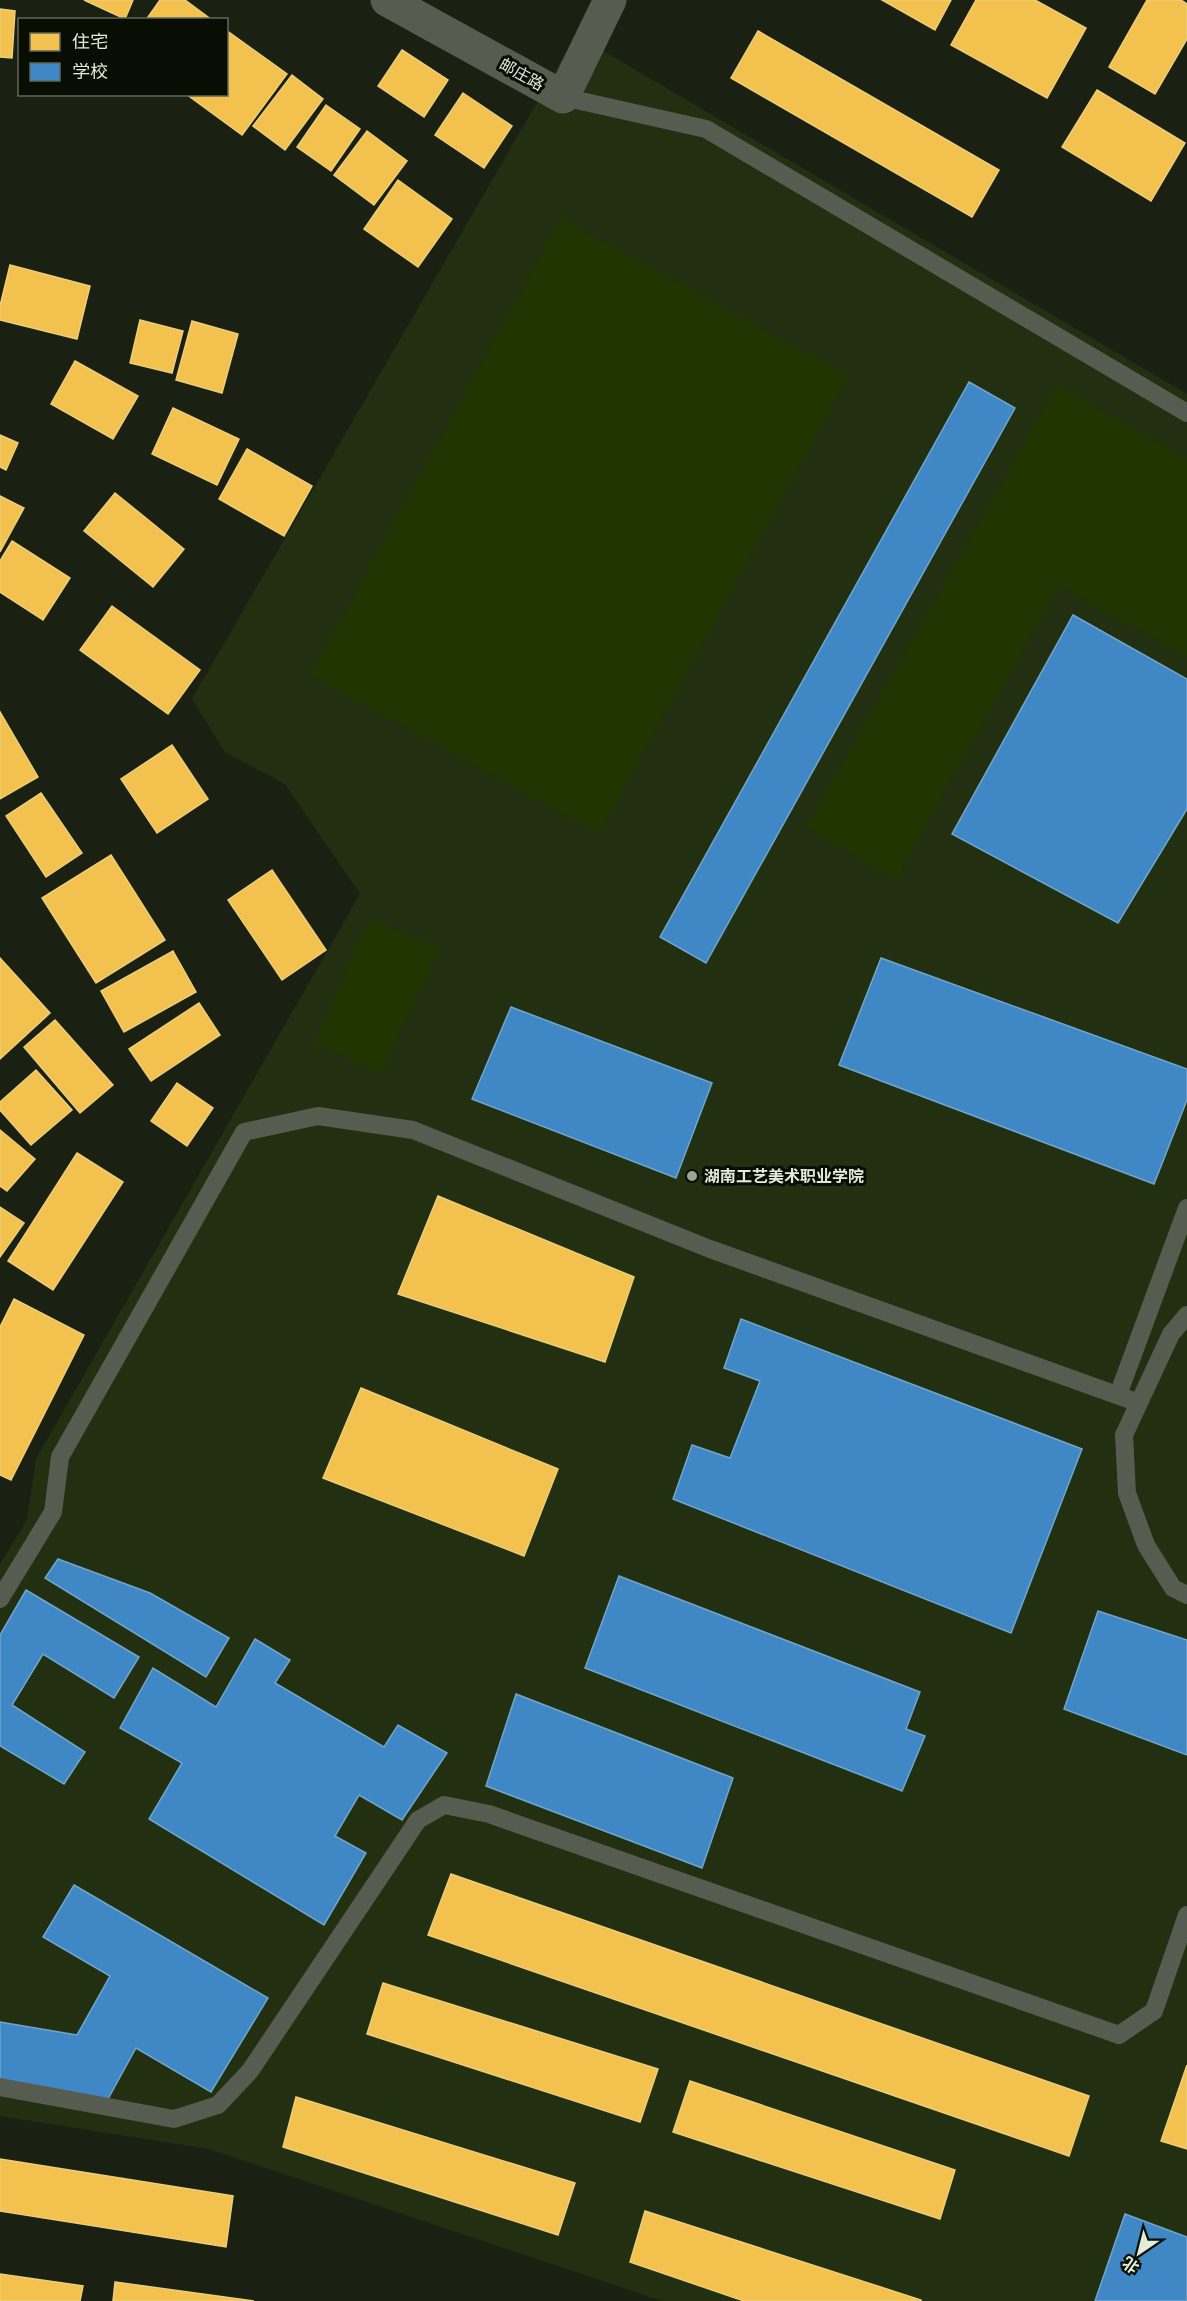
<svg xmlns="http://www.w3.org/2000/svg" width="1187" height="2301" font-family="Mulish,'Noto Sans SC',sans-serif">
<style>
.built{fill:#223011}
.green{fill:#213503}
.homes{fill:#f2c14e;stroke:#eece78;stroke-width:1.5}
.schools{fill:#3f88c5;stroke:#70a6cc;stroke-width:1.5}
.lines{fill:none;stroke-linecap:round;stroke-linejoin:round}
.lane{stroke:#565c4f;stroke-width:18}
.street{stroke:#565c4f;stroke-width:33}
.poi-dot{fill:#9da595;stroke:#090e04;stroke-width:2}
.labels{text-anchor:middle;stroke-width:6;stroke-linejoin:round;paint-order:stroke}
.street-label{font-size:16px;fill:#e3ecdb;stroke:#090e04}
.poi-label{font-size:16px;font-weight:bold;fill:#e3ecdb;stroke:#090e04;text-anchor:start}
</style>
<rect width="100%" height="100%" fill="#1a2113"/>
<path class="built" d="M 576,35 L 1187,394 L 1187,2301 L 662,2301 L 209,2149 L 0,2116 L 0,1564 L 27,1520 L 36,1459 L 360,894 L 285,784 L 225,752 L 192,699 Z"/>
<path class="green" d="M 561,218 L 849,376 L 599,834 L 310,675 Z
M 1057,385 L 1187,459 L 1187,657 L 1059,586 L 896,880 L 806,827 Z
M 369,918 L 440,947 L 382,1073 L 314,1044 Z"/>
<path class="homes" d="M 84,0 L 133,0 L 125,19 Z
M 160,0 L 185,0 L 212,20 L 146,20 Z
M 882,0 L 951,0 L 935,30 Z
M 976,0 L 1035,0 L 1086,28 L 1047,98 L 951,45 Z
M 1147,0 L 1181,0 L 1187,4 L 1187,39 L 1155,94 L 1109,67 Z
M 0,9 L 15,11 L 12,58 L 0,57 Z
M 226,30 L 287,74 L 242,135 L 186,94 L 226,94 Z
M 758,31 L 999,170 L 972,217 L 731,78 Z
M 402,50 L 448,80 L 424,117 L 378,86 Z
M 292,75 L 323,99 L 285,150 L 253,126 Z
M 1097,90 L 1185,143 L 1151,201 L 1062,147 Z
M 463,93 L 512,126 L 484,168 L 435,135 Z
M 326,105 L 360,129 L 331,171 L 297,147 Z
M 367,131 L 407,161 L 374,205 L 334,175 Z
M 398,180 L 452,219 L 418,267 L 364,229 Z
M 10,265 L 90,286 L 77,339 L 0,320 L 0,306 Z
M 140,320 L 183,331 L 172,373 L 130,363 Z
M 192,321 L 238,334 L 222,393 L 176,380 Z
M 75,361 L 138,396 L 113,439 L 51,404 Z
M 173,408 L 239,439 L 217,485 L 152,454 Z
M 0,435 L 18,443 L 6,470 L 0,467 Z
M 247,449 L 312,486 L 284,536 L 219,499 Z
M 115,493 L 184,549 L 153,587 L 84,531 Z
M 0,496 L 24,508 L 0,552 Z
M 12,541 L 70,578 L 43,620 L 0,592 L 0,561 Z
M 112,606 L 200,670 L 168,714 L 80,650 Z
M 0,712 L 38,777 L 0,799 Z
M 172,745 L 208,799 L 157,833 L 121,779 Z
M 41,793 L 82,853 L 46,877 L 6,816 Z
M 111,855 L 165,940 L 96,983 L 42,898 Z
M 272,870 L 326,950 L 282,980 L 228,900 Z
M 173,951 L 196,992 L 124,1032 L 101,991 Z
M 0,958 L 50,1013 L 0,1059 Z
M 199,1003 L 220,1035 L 151,1081 L 129,1049 Z
M 55,1020 L 113,1085 L 80,1113 L 24,1047 Z
M 36,1070 L 72,1110 L 31,1145 L 0,1110 L 0,1102 Z
M 177,1083 L 213,1108 L 187,1146 L 151,1121 Z
M 0,1130 L 35,1159 L 7,1191 L 0,1186 Z
M 77,1153 L 123,1182 L 53,1290 L 8,1261 Z
M 438,1196 L 634,1277 L 605,1362 L 398,1294 Z
M 0,1207 L 24,1223 L 0,1257 Z
M 14,1299 L 84,1335 L 11,1480 L 0,1475 L 0,1327 Z
M 361,1388 L 558,1469 L 524,1556 L 323,1478 Z
M 451,1874 L 1089,2096 L 1069,2156 L 428,1935 Z
M 383,1983 L 658,2069 L 640,2122 L 367,2034 Z
M 1187,2065 L 1187,2149 L 1161,2141 Z
M 690,2081 L 955,2170 L 940,2219 L 673,2132 Z
M 296,2097 L 575,2183 L 558,2235 L 283,2147 Z
M 0,2159 L 233,2196 L 226,2247 L 0,2211 Z
M 645,2211 L 921,2300 L 920,2301 L 744,2301 L 630,2262 Z
M 0,2274 L 83,2286 L 80,2301 L 0,2301 Z
M 115,2282 L 254,2301 L 113,2301 Z"/>
<path class="schools" d="M 969,382 L 1015,408 L 706,963 L 660,937 Z
M 1073,615 L 1187,679 L 1187,809 L 1118,923 L 952,834 Z
M 881,958 L 1187,1069 L 1187,1100 L 1154,1184 L 839,1065 Z
M 511,1007 L 712,1083 L 676,1178 L 472,1099 Z
M 741,1319 L 1082,1449 L 1011,1633 L 673,1499 L 692,1445 L 730,1458 L 760,1381 L 724,1368 Z
M 58,1559 L 150,1593 L 229,1638 L 206,1677 L 45,1578 Z
M 619,1576 L 920,1692 L 906,1729 L 925,1736 L 902,1791 L 585,1668 Z
M 26,1590 L 139,1657 L 114,1698 L 43,1654 L 12,1705 L 85,1752 L 64,1784 L 0,1746 L 0,1635 Z
M 1098,1611 L 1187,1640 L 1187,1755 L 1064,1709 Z
M 255,1639 L 290,1660 L 275,1683 L 384,1747 L 398,1725 L 447,1753 L 402,1820 L 359,1795 L 335,1836 L 366,1853 L 324,1925 L 149,1819 L 182,1763 L 120,1728 L 153,1668 L 216,1707 Z
M 516,1694 L 733,1778 L 702,1868 L 486,1786 Z
M 74,1885 L 268,1998 L 211,2092 L 136,2048 L 108,2099 L 0,2081 L 0,2022 L 77,2035 L 110,1976 L 43,1937 Z
M 1125,2214 L 1187,2237 L 1187,2301 L 1095,2301 Z"/>
<g class="lines">
<path class="lane" d="M 563,97 L 706,129 L 1187,413
M 1187,1315 L 1171,1334 L 1124,1435 L 1127,1493 L 1146,1545 L 1173,1588 L 1187,1595
M 1118,1395 L 1187,1208
M 0,1599 L 53,1512 L 60,1457 L 244,1132 L 318,1116 L 413,1130 L 710,1249 L 1139,1403
M 0,2087 L 174,2119 L 218,2105 L 250,2071 L 418,1820 L 444,1805 L 489,1814 L 1119,2035 L 1154,2011 L 1187,1915"/>
<path class="street" d="M 387,0 L 563,97 L 610,0"/>
</g>
<circle class="poi-dot" cx="692" cy="1176" r="6"/>
<g class="labels">
<g class="street-label">
<text transform="translate(522 74) rotate(29)" y="6">邮庄路</text>
</g>
<g class="poi-label">
<text x="704" y="1182">湖南工艺美术职业学院</text>
</g>
</g>
<rect x="18" y="18" width="210" height="78" fill="#090e04" stroke="#60675a" stroke-width="1.5"/>
<rect x="30" y="33" width="30" height="18" fill="#f2c14e" stroke="#60675a" stroke-width="1.5"/>
<text x="72" y="48" font-size="18" fill="#e3ecdb">住宅</text>
<rect x="30" y="63" width="30" height="18" fill="#3f88c5" stroke="#60675a" stroke-width="1.5"/>
<text x="72" y="78" font-size="18" fill="#e3ecdb">学校</text>
<g transform="translate(1139 2253) rotate(215)" stroke="#090e04" stroke-width="4.5" paint-order="stroke">
<path d="M0-4.5L10 22L0 15L-10 22Z" fill="#e3ecdb"/>
<text y="-9" font-size="16" font-weight="bold" text-anchor="middle" fill="#e3ecdb">北</text>
</g>
</svg>
